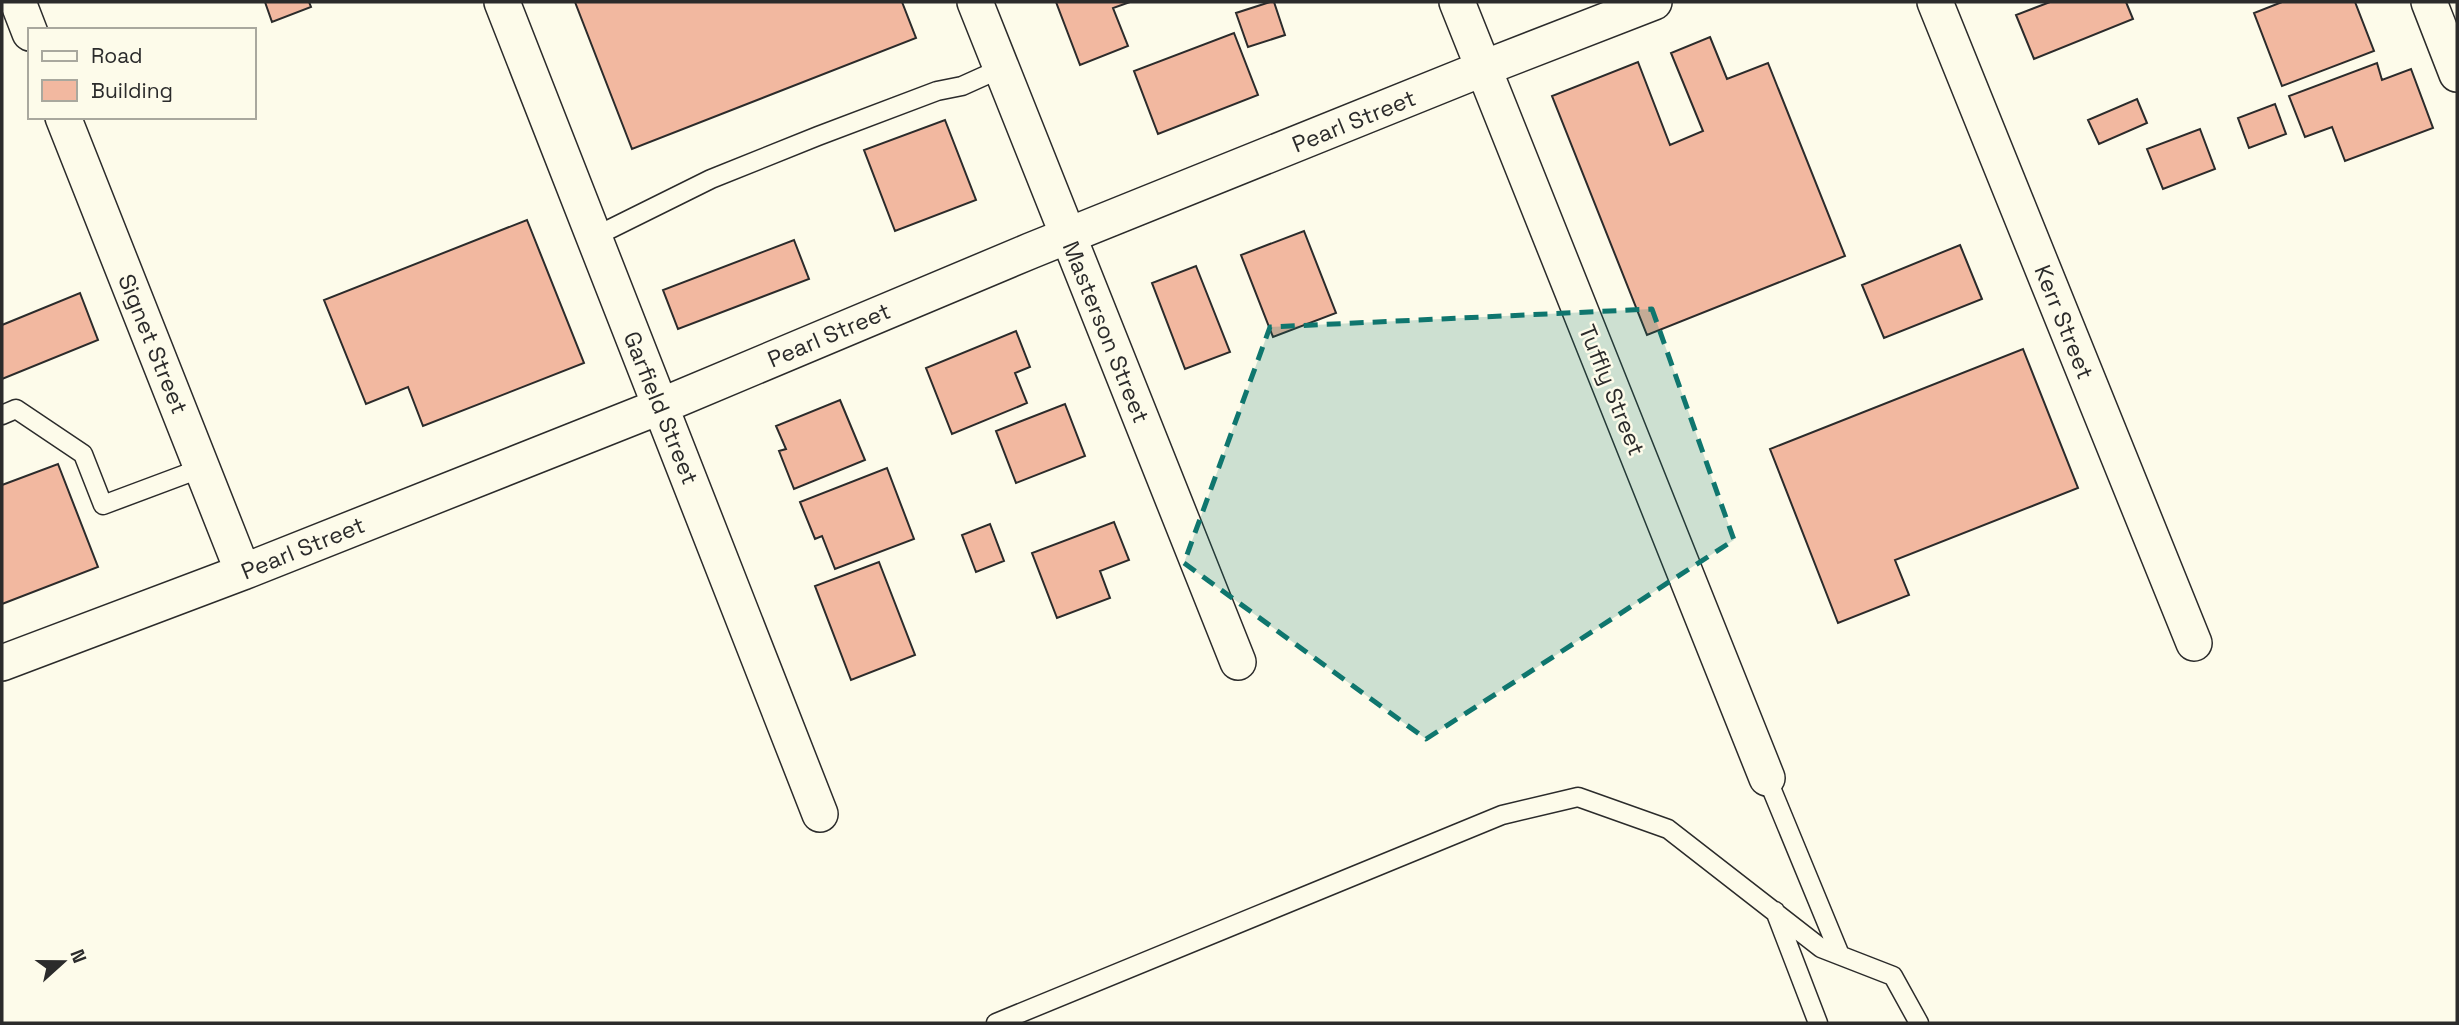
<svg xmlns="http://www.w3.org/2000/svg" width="2459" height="1025" font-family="'Space Grotesk',sans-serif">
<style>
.building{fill:#f2b8a0;stroke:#2b2b2b;stroke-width:2}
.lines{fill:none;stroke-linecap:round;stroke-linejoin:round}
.lane-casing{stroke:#2b2b2b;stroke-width:21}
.street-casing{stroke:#2b2b2b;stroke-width:38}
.lane{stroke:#fdfbea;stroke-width:18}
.street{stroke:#fdfbea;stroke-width:35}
.marked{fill:#0f766e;fill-opacity:0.2;stroke:#0f766e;stroke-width:5;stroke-dasharray:14 9;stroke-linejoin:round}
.labels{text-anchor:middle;stroke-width:5;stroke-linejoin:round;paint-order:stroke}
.street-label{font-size:23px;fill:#2b2b2b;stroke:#fdfbea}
</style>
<rect width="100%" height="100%" fill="#fdfbea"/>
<path class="building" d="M 265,2 L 309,2 L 311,7 L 272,22 Z
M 575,2 L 902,2 L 916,38 L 632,149 Z
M 1056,2 L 1130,2 L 1113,8 L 1128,46 L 1080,65 Z
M 1270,2 L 1274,2 L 1285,35 L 1248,47 L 1236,13 Z
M 2050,2 L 2126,2 L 2133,19 L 2034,59 L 2016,15 Z
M 2282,2 L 2355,2 L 2374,51 L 2282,86 L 2254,13 Z
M 1234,33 L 1258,95 L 1158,134 L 1134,71 Z
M 1710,37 L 1727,79 L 1768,63 L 1845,256 L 1647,335 L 1552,96 L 1638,62 L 1670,145 L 1703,131 L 1671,53 Z
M 2377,63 L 2382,80 L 2411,69 L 2433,128 L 2345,161 L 2332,127 L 2305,137 L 2289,96 Z
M 2137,99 L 2147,123 L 2099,144 L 2088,120 Z
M 2275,104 L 2286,134 L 2249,148 L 2238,118 Z
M 945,120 L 976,200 L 895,231 L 864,150 Z
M 2200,129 L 2215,169 L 2163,189 L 2147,149 Z
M 527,220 L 584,363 L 423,426 L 408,387 L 366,404 L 324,300 Z
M 1304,231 L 1336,313 L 1273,337 L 1241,255 Z
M 794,240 L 809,279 L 678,329 L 663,290 Z
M 1960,245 L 1982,299 L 1884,338 L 1862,285 Z
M 1196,266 L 1230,352 L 1185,369 L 1152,283 Z
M 80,293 L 98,340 L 2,379 L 2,325 Z
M 1016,331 L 1030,367 L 1015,373 L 1027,403 L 952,434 L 926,368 Z
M 2023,349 L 2078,488 L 1895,560 L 1909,595 L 1838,623 L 1770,449 Z
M 840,400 L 865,460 L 794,489 L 779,451 L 786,449 L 776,426 Z
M 1065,404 L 1085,456 L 1016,483 L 996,431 Z
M 58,464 L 98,567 L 2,604 L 2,485 Z
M 887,468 L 914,539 L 835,569 L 822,536 L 815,539 L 800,502 Z
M 1114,522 L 1129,560 L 1100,571 L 1110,598 L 1057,618 L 1032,553 Z
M 990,524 L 1004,561 L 976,572 L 962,535 Z
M 879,562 L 915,655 L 851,680 L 815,586 Z"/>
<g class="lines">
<g class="lane-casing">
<path id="lane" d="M 594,237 L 711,179 L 818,136 L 937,91 L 962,86 L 1002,68
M 2,415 L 16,409 L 83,454 L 103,505 L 202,468
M 1767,778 L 1840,955
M 1775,911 L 1818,1023
M 996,1023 L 1502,815 L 1578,797 L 1668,829 L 1821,948 L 1893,976 L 1919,1023"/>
</g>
<g class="street-casing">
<path id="street" d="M 18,2 L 30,33
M 502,2 L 820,814
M 975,2 L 1238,662
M 1457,2 L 1767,778
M 1935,2 L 2194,643
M 2429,2 L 2457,74
M 63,117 L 243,572
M 2,663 L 243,572 L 661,406 L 1030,251 L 1484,68 L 1654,2"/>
</g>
<use href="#lane" class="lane"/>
<use href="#street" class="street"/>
</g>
<path class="marked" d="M 1652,309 L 1734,540 L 1426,739 L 1184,563 L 1270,327 Z"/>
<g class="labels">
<g class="street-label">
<text transform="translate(1354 121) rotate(-22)" y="8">Pearl Street</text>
<text transform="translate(2064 322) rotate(68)" y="8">Kerr Street</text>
<text transform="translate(1106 332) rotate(68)" y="8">Masterson Street</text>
<text transform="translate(829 335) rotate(-23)" y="8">Pearl Street</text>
<text transform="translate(153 344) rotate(68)" y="8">Signet Street</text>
<text transform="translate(1612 390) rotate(68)" y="8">Tuffly Street</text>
<text transform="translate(661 408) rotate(68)" y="8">Garfield Street</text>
<text transform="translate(303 548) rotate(-22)" y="8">Pearl Street</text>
</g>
</g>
<rect width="2459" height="1025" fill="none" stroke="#2b2b2b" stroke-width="7"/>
<rect x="28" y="28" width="228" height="91" fill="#fdfbea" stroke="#a9a89e" stroke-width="2"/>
<rect x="42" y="51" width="35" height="10" fill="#fdfbea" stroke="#a9a89e" stroke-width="2"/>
<text x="91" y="63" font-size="21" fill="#2b2b2b">Road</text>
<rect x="42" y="80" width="35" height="21" fill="#f2b8a0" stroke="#a9a89e" stroke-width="2"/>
<text x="91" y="98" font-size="21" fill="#2b2b2b">Building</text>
<g transform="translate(63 962) rotate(69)" stroke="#fdfbea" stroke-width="5" paint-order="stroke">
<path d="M0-5L12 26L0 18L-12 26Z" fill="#2b2b2b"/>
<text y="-10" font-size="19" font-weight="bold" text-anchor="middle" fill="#2b2b2b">N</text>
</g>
</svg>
